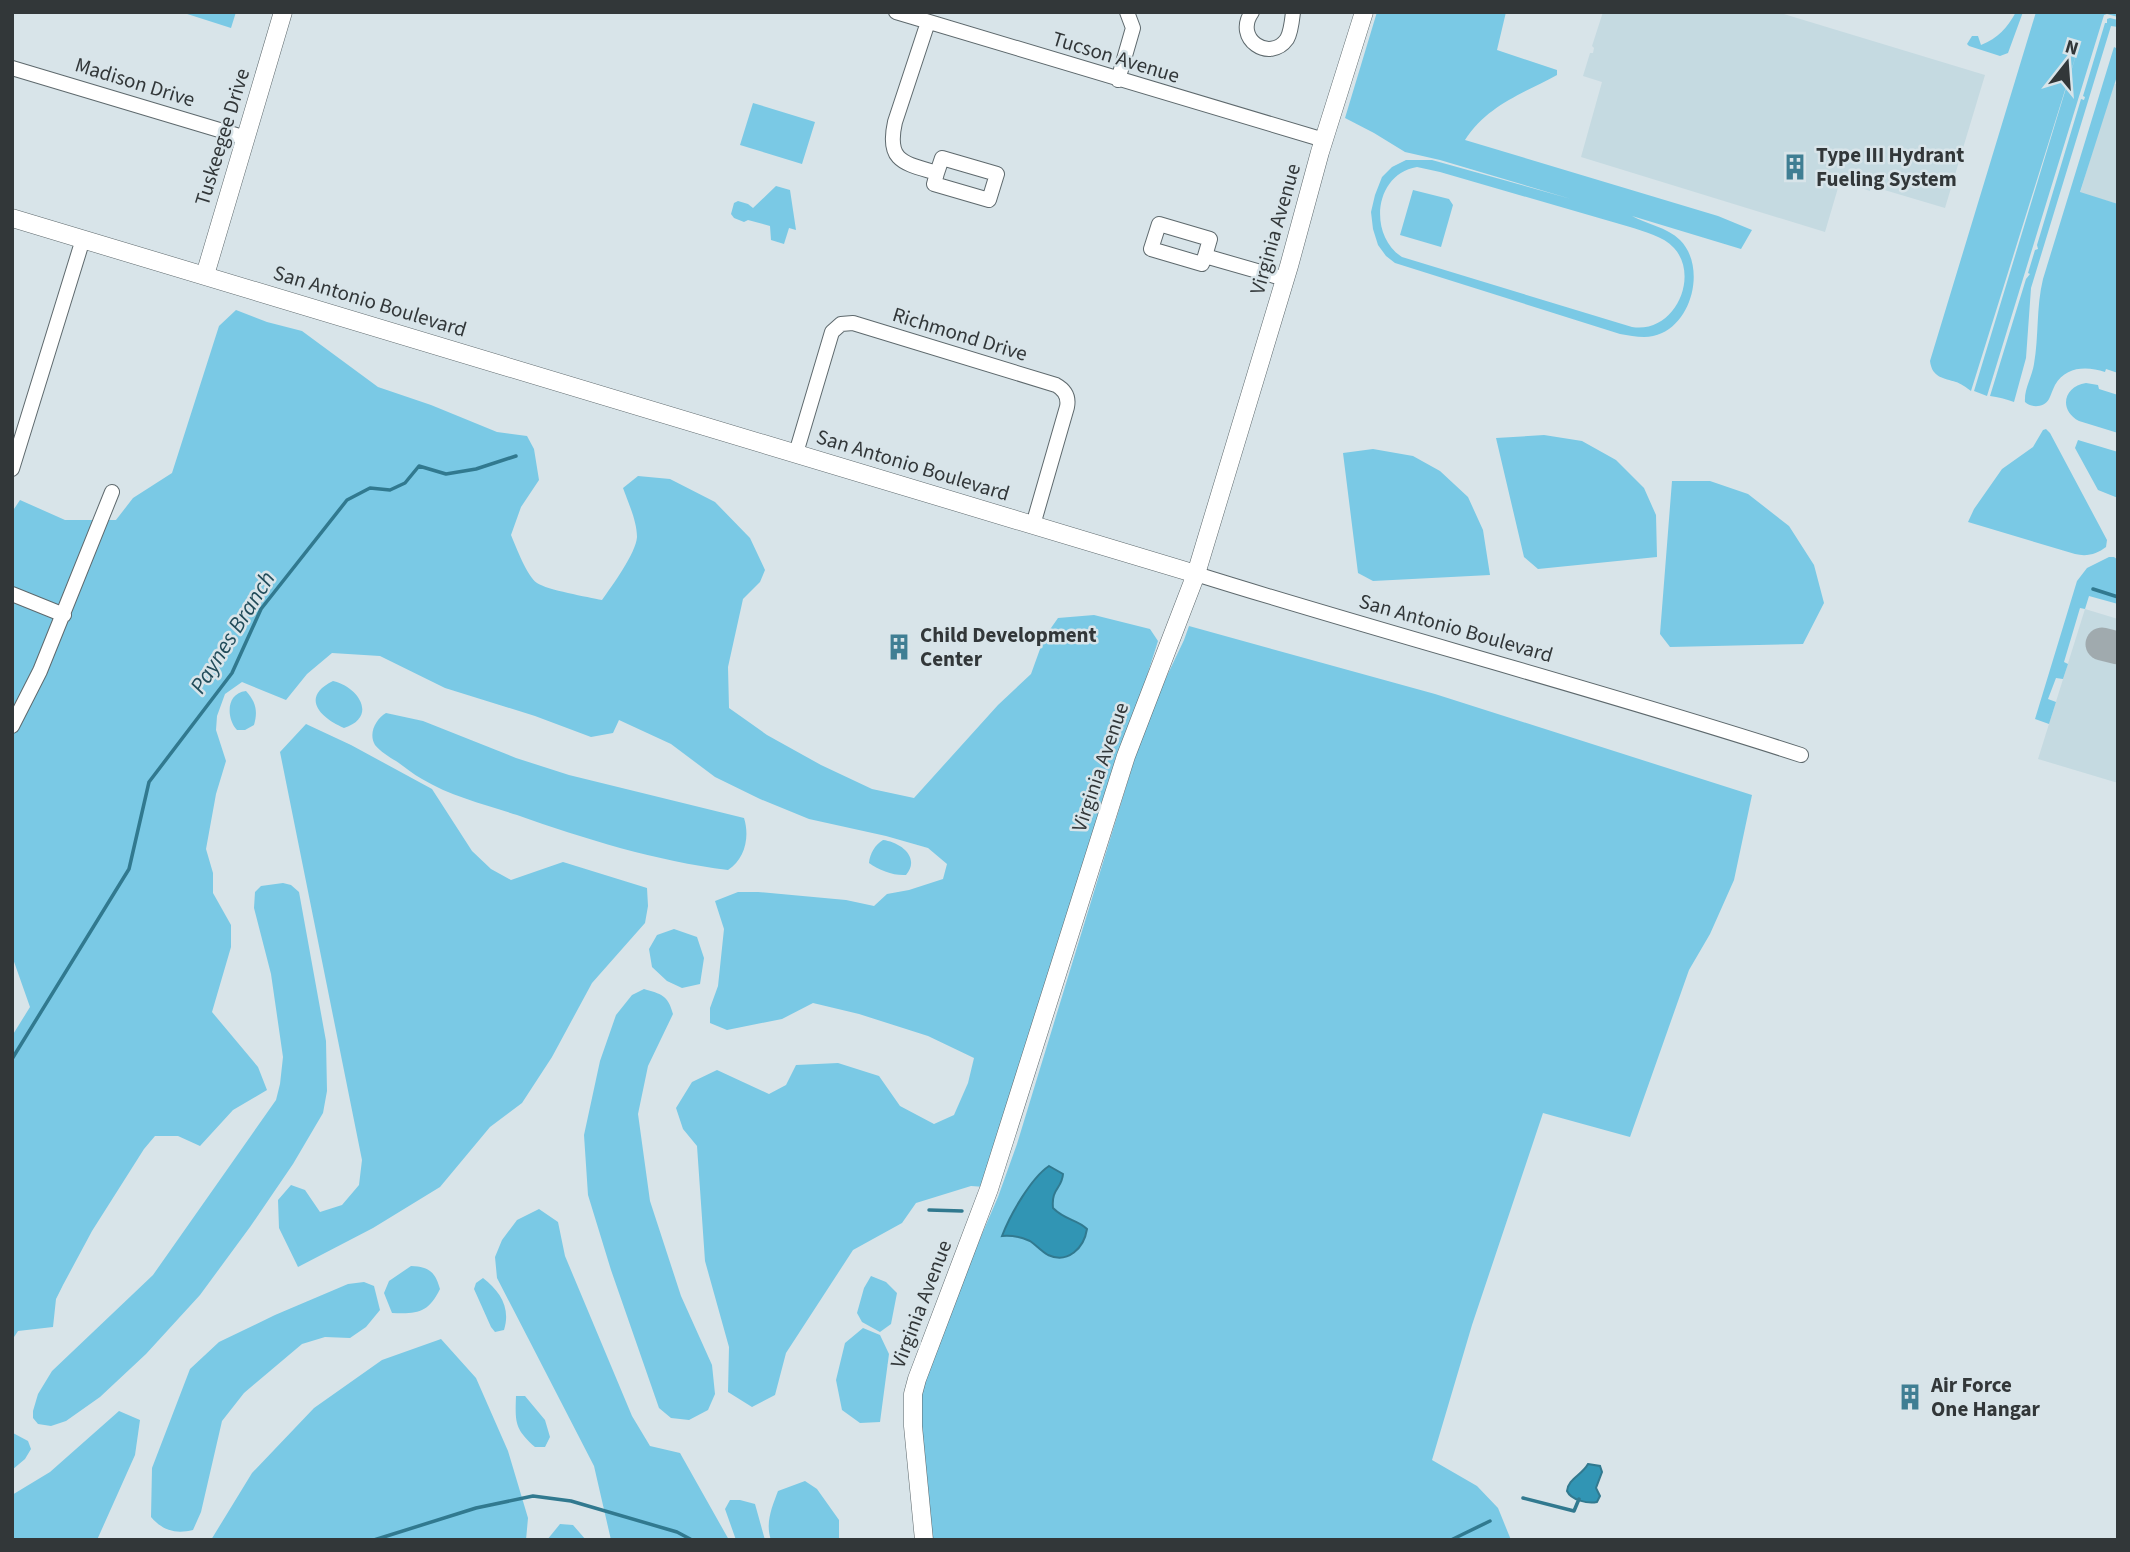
<svg xmlns="http://www.w3.org/2000/svg" width="2130" height="1552" font-family="'Source Sans 3',sans-serif">
<style>
.built{fill:#c5dae1}
.green{fill:#7ac9e5;fill-rule:evenodd}
.water{fill:#3195b4;stroke:#31798f;stroke-width:2}
.lines{fill:none;stroke-linecap:round;stroke-linejoin:round}
.stream{stroke:#31798f;stroke-width:3.5}
.taxiway{stroke:#a0aaae;stroke-width:33}
.minor-casing{stroke:#5e696d;stroke-width:16}
.tertiary-casing{stroke:#5e696d;stroke-width:19}
.minor{stroke:#fff;stroke-width:14}
.tertiary{stroke:#fff;stroke-width:18}
.labels{text-anchor:middle;stroke-width:5;stroke-linejoin:round;paint-order:stroke}
.street-label{font-size:21px;fill:#323739;stroke:#d8e4e9}
.poi-label{font-size:21px;font-weight:bold;fill:#323739;stroke:#d8e4e9;text-anchor:start}
.water-label{font-size:23px;font-style:italic;fill:#214b59;stroke:#d8e4e9}
</style>
<rect width="100%" height="100%" fill="#d8e4e9"/>
<path class="built" d="M 1603,12 L 1777,12 L 1985,75 L 1945,208 L 1871,186 L 1870,191 L 1840,181 L 1825,232 L 1581,157 L 1602,82 L 1583,76 L 1590,53 L 1593,53 L 1594,48 L 1592,46 Z
M 2113,83 L 2118,85 L 2118,204 L 2080,193 Z
M 2085,609 L 2118,619 L 2118,783 L 2038,759 Z"/>
<path class="green" d="M 181,12 L 236,12 L 231,28 Z
M 1377,12 L 1506,12 L 1497,50 L 1557,70 L 1557,75 C 1522,94 1488,105 1465,140 L 1718,216 L 1752,230 L 1741,249 L 1632,216 C 1646,224 1667,227 1680,240 C 1705,265 1694,318 1662,333 C 1648,340 1634,336 1620,334 L 1395,263 L 1386,256 L 1378,245 L 1373,229 L 1371,212 L 1375,195 L 1382,177 L 1392,167 L 1406,160 L 1432,160 L 1571,199 L 1440,160 L 1405,152 L 1374,133 L 1345,118 ZM 1417,167 L 1440,172 L 1630,227 C 1645,232 1663,236 1674,248 C 1700,276 1675,334 1632,327 L 1402,257 C 1368,235 1374,174 1417,167 Z
M 2016,12 L 2023,12 L 2008,53 L 2000,56 L 1969,46 L 1967,44 L 1972,36 L 1978,36 L 1981,45 C 1998,38 2007,28 2016,12 Z
M 2036,12 L 2118,12 L 2118,17 L 2107,14 L 2104,15 L 1987,396 L 1974,391 L 2080,42 L 1971,391 C 1967,388 1960,383 1956,382 C 1944,378 1932,378 1930,361 Z
M 2110,18 L 2118,20 L 2118,27 L 2111,26 L 2031,288 L 2026,358 L 2014,402 C 2006,399 1998,397 1990,396 L 2026,279 L 2030,274 L 2028,273 L 2035,250 L 2038,249 L 2037,245 L 2081,99 L 2084,100 L 2085,97 L 2083,96 L 2105,23 L 2107,23 L 2107,19 Z
M 2114,47 L 2118,49 L 2118,73 L 2080,192 L 2118,204 L 2118,373 L 2106,369 L 2105,372 C 2087,366 2066,366 2055,385 C 2052,391 2051,395 2049,399 C 2044,408 2031,408 2025,402 C 2024,389 2032,377 2034,364 C 2039,336 2036,308 2043,279 Z
M 753,103 L 815,122 L 802,164 L 740,145 Z
M 776,186 L 790,190 L 796,230 L 789,228 L 784,244 L 771,240 L 770,226 L 748,220 L 744,222 L 734,218 L 731,214 L 734,203 L 738,201 L 748,204 L 753,208 Z
M 1413,190 L 1449,199 L 1453,205 L 1441,247 L 1400,235 Z
M 236,310 L 267,322 L 302,331 L 378,387 L 431,405 L 497,432 L 527,436 L 534,449 L 539,480 L 521,507 L 511,535 C 516,547 527,576 537,583 C 547,590 588,597 602,600 C 612,586 636,553 637,537 C 637,521 628,502 623,488 L 638,476 L 670,479 L 715,502 L 750,538 L 765,570 L 760,582 L 743,599 L 728,667 L 729,708 L 767,735 L 821,765 L 872,789 L 914,798 L 998,705 L 1031,674 L 1044,638 L 1058,618 L 1094,615 L 1150,629 L 1158,641 L 985,1187 L 971,1186 L 916,1203 L 902,1223 L 853,1250 L 786,1353 L 775,1395 L 752,1407 L 728,1392 L 729,1347 L 705,1261 L 697,1146 L 683,1129 L 676,1108 L 692,1082 L 717,1070 L 769,1094 L 786,1085 L 796,1065 L 838,1063 L 879,1076 L 900,1106 L 934,1124 L 954,1115 L 968,1083 L 974,1058 L 928,1036 L 859,1014 L 813,1003 L 782,1019 L 727,1030 L 710,1023 L 710,1008 L 718,986 L 724,929 L 715,901 L 738,892 L 758,892 L 846,900 L 874,906 L 887,894 L 909,890 L 943,879 L 947,864 L 928,848 L 886,836 L 809,819 L 760,799 L 715,777 L 671,744 L 619,720 L 613,733 L 591,737 L 535,716 L 445,688 L 380,656 L 332,653 L 307,674 L 286,700 L 242,682 L 225,694 L 217,716 L 216,730 L 226,761 L 216,794 L 206,849 L 213,873 L 213,893 L 231,925 L 231,947 L 212,1012 L 258,1067 L 267,1090 L 233,1110 L 200,1146 L 178,1136 L 155,1136 L 144,1149 L 92,1231 L 63,1285 L 56,1299 L 53,1327 L 18,1331 L 12,1340 L 12,1036 L 30,1007 L 12,956 L 12,512 L 20,500 L 65,520 L 116,520 L 133,498 L 172,473 L 219,326 Z
M 2086,383 L 2098,385 L 2099,389 L 2118,395 L 2118,433 L 2079,421 C 2058,410 2064,386 2086,383 Z
M 2046,429 L 2050,433 L 2107,540 L 2106,547 C 2097,554 2087,557 2075,554 L 1968,522 L 1974,509 L 2002,469 L 2033,447 L 2043,430 Z
M 1544,435 L 1582,441 L 1616,460 L 1644,488 L 1656,515 L 1657,557 L 1538,569 L 1524,557 L 1496,438 Z
M 2078,440 L 2118,452 L 2118,498 L 2098,490 L 2075,448 Z
M 1373,449 L 1413,456 L 1440,471 L 1468,497 L 1483,530 L 1490,575 L 1373,581 L 1358,573 L 1343,453 Z
M 1672,481 L 1710,481 L 1748,494 L 1789,526 L 1814,565 L 1824,603 L 1803,644 L 1670,647 L 1660,634 Z
M 2109,557 L 2114,557 L 2118,560 L 2118,604 L 2089,596 L 2085,609 L 2080,608 L 2064,662 L 2068,664 L 2063,679 L 2056,678 L 2048,699 L 2056,702 L 2049,724 L 2035,719 L 2077,581 L 2087,568 Z
M 1189,626 L 1435,694 L 1752,795 L 1734,880 L 1710,934 L 1689,970 L 1630,1137 L 1543,1113 L 1472,1325 L 1432,1460 L 1477,1486 L 1498,1508 L 1511,1540 L 931,1540 L 922,1427 L 922,1385 L 941,1329 L 998,1197 L 1017,1144 L 1137,751 L 1165,680 L 1184,640 Z
M 333,681 C 359,687 378,717 344,728 C 320,718 300,697 333,681 Z
M 246,691 C 256,702 258,711 254,725 L 245,730 L 237,730 C 226,718 226,693 246,691 Z
M 386,713 L 423,721 L 516,758 L 569,775 L 744,818 C 750,837 745,859 728,870 C 656,861 585,839 517,815 C 486,805 450,796 422,779 C 413,774 405,767 396,761 C 389,757 380,751 375,745 C 368,733 376,719 386,713 Z
M 306,724 L 351,745 L 432,789 L 472,851 L 491,869 L 511,880 L 563,862 L 647,888 L 648,906 L 645,923 L 592,983 L 552,1057 L 522,1103 L 490,1127 L 440,1187 L 373,1228 L 298,1267 L 279,1228 L 278,1200 L 291,1185 L 305,1190 L 320,1212 L 342,1205 L 359,1185 L 362,1160 L 280,752 Z
M 883,840 C 900,842 921,857 906,875 C 894,876 879,870 869,863 C 870,853 875,845 883,840 Z
M 283,883 L 291,885 L 299,892 L 326,1041 L 327,1091 L 323,1113 L 293,1164 L 250,1227 L 200,1295 L 146,1354 L 100,1397 L 66,1421 L 51,1426 L 38,1424 L 33,1418 L 33,1411 L 38,1394 L 52,1371 L 153,1275 L 276,1100 L 280,1084 L 283,1057 L 271,974 L 254,908 L 255,892 L 261,886 Z
M 674,929 L 697,937 L 704,958 L 700,984 L 682,988 L 667,981 L 652,967 L 649,949 L 657,935 Z
M 644,989 C 661,994 668,995 673,1014 L 648,1066 L 638,1114 L 650,1201 L 681,1296 L 712,1365 L 715,1394 L 708,1410 L 689,1420 L 671,1418 L 659,1408 L 611,1270 L 588,1195 L 584,1135 L 600,1061 L 616,1015 L 632,995 Z
M 539,1209 L 558,1222 L 565,1256 L 632,1416 L 650,1446 L 680,1453 L 729,1540 L 611,1540 L 594,1466 L 497,1278 L 495,1257 L 502,1240 L 517,1220 Z
M 411,1266 C 430,1267 435,1272 440,1289 C 428,1313 418,1314 392,1313 L 384,1293 L 389,1281 Z
M 871,1276 L 886,1282 L 897,1293 L 891,1324 L 880,1332 L 862,1322 L 857,1313 L 864,1288 Z
M 483,1278 C 500,1291 511,1308 504,1330 L 495,1332 L 491,1327 L 474,1289 L 476,1283 Z
M 364,1282 L 374,1286 L 380,1310 L 366,1327 L 350,1338 L 325,1337 L 302,1344 L 244,1393 L 222,1421 L 201,1512 L 193,1530 C 176,1534 163,1531 151,1517 L 152,1468 L 190,1369 L 219,1342 L 275,1315 L 348,1284 Z
M 863,1328 L 880,1335 L 889,1354 L 880,1422 L 860,1423 L 842,1410 L 836,1380 L 845,1343 Z
M 441,1339 L 476,1378 L 508,1451 L 528,1518 L 526,1540 L 211,1540 L 252,1473 L 314,1408 L 382,1360 Z
M 516,1396 L 525,1396 L 545,1420 L 550,1437 L 545,1447 L 535,1447 C 515,1429 515,1423 516,1396 Z
M 119,1411 L 140,1420 L 135,1455 L 97,1540 L 12,1540 L 12,1495 L 50,1472 Z
M 13,1433 L 28,1441 L 31,1449 L 25,1459 L 12,1470 Z
M 805,1481 L 817,1489 L 839,1520 L 839,1540 L 771,1540 C 765,1523 772,1507 778,1491 Z
M 730,1500 L 740,1500 L 755,1504 L 765,1540 L 736,1540 L 725,1509 Z
M 560,1524 L 573,1525 L 586,1540 L 547,1540 Z"/>
<path class="water" d="M 1049,1166 L 1063,1174 C 1062,1189 1051,1188 1053,1208 C 1066,1221 1077,1219 1087,1229 C 1084,1248 1068,1264 1048,1255 C 1041,1251 1036,1245 1030,1241 C 1021,1237 1012,1235 1002,1236 C 1010,1215 1031,1178 1049,1166 Z
M 1588,1464 L 1600,1466 L 1602,1472 L 1596,1488 L 1600,1496 L 1597,1502 C 1588,1504 1571,1500 1567,1491 C 1568,1479 1582,1475 1588,1464 Z"/>
<g class="lines">
<path class="stream" d="M 2093,589 L 2118,597
M 12,1059 L 129,869 L 149,782 L 232,673 L 261,609 L 347,500 L 370,488 L 390,490 L 405,483 L 419,466 L 446,474 L 476,469 L 516,456
M 929,1210 L 962,1211
M 1523,1498 L 1574,1511 L 1579,1499
M 374,1540 L 476,1508 L 533,1496 L 571,1501 L 677,1532 L 692,1540
M 1451,1540 L 1490,1521"/>
<path class="taxiway" d="M 2102,644 L 2118,648"/>
<g class="minor-casing">
<path id="minor" d="M 896,12 L 1324,140
M 1252,12 C 1233,39 1270,63 1287,39 C 1291,32 1292,21 1293,12
M 928,22 L 895,122 C 886,162 904,163 937,173 L 942,158 L 997,174 L 989,200 L 934,184 L 937,173
M 12,68 L 246,138
M 1118,80 L 1133,28 L 1127,12
M 1205,256 L 1210,239 L 1159,224 L 1151,249 L 1202,264 L 1205,256 L 1285,279
M 796,453 L 832,332 L 841,324 L 853,323 L 1056,385 C 1065,390 1069,397 1067,407 L 1033,525
M 12,469 L 83,239
M 1196,574 C 1397,637 1601,690 1801,755
M 12,594 L 64,615
M 12,726 L 40,671 L 112,492"/>
</g>
<g class="tertiary-casing">
<path id="tertiary" d="M 12,218 L 1196,574
M 205,275 L 283,12
M 924,1540 L 913,1426 L 913,1394 L 917,1379 L 989,1189 L 1126,756 L 1196,574 L 1289,266 L 1320,152 L 1364,12"/>
</g>
<use href="#minor" class="minor"/>
<use href="#tertiary" class="tertiary"/>
</g>
<defs>
<g id="building-bare" transform="scale(2.1)"><path d="M-4-6H4V6H1V3H-1V6H-4ZM-2.5-4.3h1.7v1.8h-1.7ZM.8-4.3h1.7v1.8H.8ZM-2.5-1h1.7V.8h-1.7ZM.8-1h1.7V.8H.8Z" fill="#3f7e93" stroke="#d8e4e9" stroke-width="2.5" paint-order="stroke"/></g>
</defs>
<g fill-rule="evenodd">
<use href="#building-bare" x="1795" y="167"/>
<use href="#building-bare" x="899" y="647"/>
<use href="#building-bare" x="1910" y="1397"/>
</g>
<g class="labels">
<g class="street-label">
<text transform="translate(1116 57) rotate(17)" y="7">Tucson Avenue</text>
<text transform="translate(135 82) rotate(17)" y="7">Madison Drive</text>
<text transform="translate(222 137) rotate(-73)" y="7">Tuskeegee Drive</text>
<text transform="translate(1275 229) rotate(-74)" y="7">Virginia Avenue</text>
<text transform="translate(370 301) rotate(17)" y="7">San Antonio Boulevard</text>
<text transform="translate(960 334) rotate(17)" y="7">Richmond Drive</text>
<text transform="translate(913 465) rotate(17)" y="7">San Antonio Boulevard</text>
<text transform="translate(1456 628) rotate(16)" y="7">San Antonio Boulevard</text>
<text transform="translate(1100 767) rotate(-71)" y="7">Virginia Avenue</text>
<text transform="translate(921 1304) rotate(-69)" y="7">Virginia Avenue</text>
</g>
<g class="poi-label">
<text x="1816" y="162">Type III Hydrant<tspan x="1816" dy="24">Fueling System</tspan></text>
<text x="920" y="642">Child Development<tspan x="920" dy="24">Center</tspan></text>
<text x="1931" y="1392">Air Force<tspan x="1931" dy="24">One Hangar</tspan></text>
</g>
<g class="water-label">
<text transform="translate(232 632) rotate(-58)" y="8">Paynes Branch</text>
</g>
</g>
<rect width="2130" height="1552" fill="none" stroke="#323739" stroke-width="28"/>
<g transform="translate(2067 63) rotate(17)" stroke="#d8e4e9" stroke-width="5" paint-order="stroke">
<path d="M0-5L12 26L0 18L-12 26Z" fill="#323739"/>
<text y="-10" font-size="19" font-weight="bold" text-anchor="middle" fill="#323739">N</text>
</g>
</svg>
